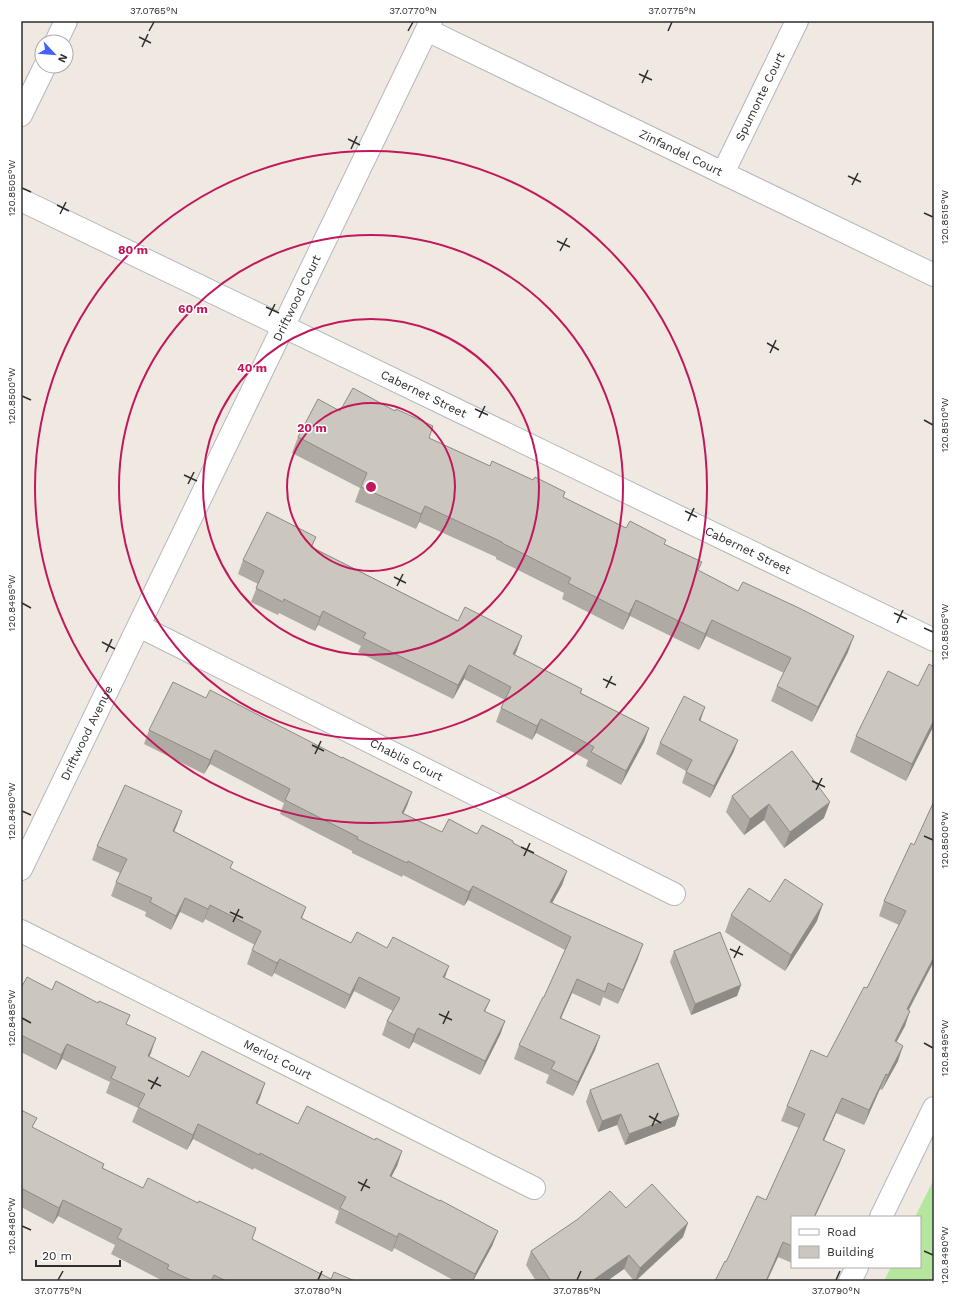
<svg xmlns="http://www.w3.org/2000/svg" width="955" height="1302" font-family="'Work Sans',sans-serif">
<style>
.green{fill:#b6e59e}
.lines{fill:none;stroke-linecap:round;stroke-linejoin:round}
.minor-casing{stroke:#b4b7c1;stroke-width:24}
.minor{stroke:#fff;stroke-width:22}
.wall{fill:#afaba4}
.shaded-wall{fill:#8e8b86}
.building{fill:#cbc7bf;stroke:#8e8b86}
.ticks{fill:none;stroke:#2e2e2e;stroke-width:1.5}
.ring{fill:none;stroke:#c2185b;stroke-width:2}
.labels{text-anchor:middle;stroke-width:3;stroke-linejoin:round;paint-order:stroke}
.street-label{font-size:12px;fill:#2e2e2e;stroke:#fff}
.centre{fill:#c2185b;stroke:#fff;stroke-width:2}
.ring-label{font-size:12px;text-anchor:middle;font-weight:bold;fill:#c2185b;stroke:#fff;stroke-width:3;stroke-linejoin:round;paint-order:stroke}
.neatline{fill:none;stroke:#2e2e2e;stroke-width:1.5}
.ticks-label{font-size:10px;text-anchor:middle;fill:#2e2e2e}
</style>
<rect width="100%" height="100%" fill="#efe9e1"/>
<path class="green" d="M 934,1179 L 934,1281 L 884,1281 L 891,1267 L 920,1267 L 920,1217 L 915,1217 Z"/>
<g class="lines">
<g class="minor-casing">
<g id="minor">
<path id="s1" d="M 427,30 L 934,275"/>
<path d="M 56,42 L 66,21"/>
<path d="M 21,115 L 45,66"/>
<path id="s2" d="M 723,173 L 797,21"/>
<path id="s3" d="M 21,200 L 934,640"/>
<path id="s4" d="M 139,626 L 674,894"/>
<path id="s5" d="M 21,869 L 431,21"/>
<path id="s6" d="M 21,931 L 534,1188"/>
<path d="M 881,1217 L 934,1108"/>
<path d="M 850,1281 L 857,1267"/>
</g>
</g>
<use href="#minor" class="minor"/>
</g>
<path class="wall" d="M 340,411 L 395,411 L 429,438 L 490,466 L 533,480 L 565,492 L 563,497 L 626,528 L 665,544 L 699,571 L 848,652 L 812,722 L 771,701 L 777,686 L 784,673 L 706,636 L 699,650 L 630,616 L 623,630 L 562,599 L 564,593 L 496,559 L 496,557 L 419,522 L 416,529 L 355,502 L 360,488 L 292,453 L 298,437 Z
M 316,537 L 312,547 L 458,621 L 517,650 L 515,655 L 582,689 L 581,693 L 649,728 L 644,742 L 621,785 L 586,766 L 588,760 L 536,733 L 532,740 L 496,722 L 501,708 L 505,700 L 464,679 L 453,699 L 358,652 L 361,646 L 318,625 L 315,631 L 279,613 L 278,615 L 251,602 L 258,584 L 238,574 L 243,560 Z
M 934,667 L 934,725 L 906,781 L 850,752 L 856,736 L 918,686 Z
M 206,698 L 342,758 L 412,792 L 403,813 L 442,832 L 477,834 L 513,843 L 567,871 L 562,885 L 552,903 L 638,958 L 618,1004 L 603,997 L 600,1006 L 572,993 L 561,1018 L 600,1036 L 595,1050 L 573,1096 L 546,1083 L 549,1075 L 514,1059 L 519,1045 L 544,997 L 565,950 L 468,900 L 464,906 L 403,875 L 402,877 L 352,853 L 352,851 L 280,814 L 284,803 L 210,764 L 204,774 L 144,744 L 149,730 Z
M 701,719 L 700,720 L 734,751 L 710,798 L 682,783 L 686,771 L 656,754 L 660,743 Z
M 792,751 L 824,818 L 784,848 L 764,820 L 744,835 L 726,812 L 732,796 Z
M 182,811 L 174,831 L 233,862 L 230,868 L 302,918 L 351,943 L 445,978 L 490,1000 L 485,1012 L 505,1021 L 500,1035 L 480,1075 L 413,1042 L 409,1049 L 382,1035 L 387,1021 L 393,1011 L 354,991 L 345,1009 L 274,973 L 272,977 L 247,964 L 252,950 L 255,945 L 205,919 L 203,923 L 180,912 L 171,930 L 145,916 L 146,912 L 111,896 L 116,882 L 120,873 L 92,860 L 97,846 Z
M 911,843 L 934,961 L 909,1010 L 905,1026 L 896,1042 L 898,1061 L 882,1090 L 880,1089 L 864,1125 L 836,1113 L 824,1140 L 839,1165 L 792,1217 L 792,1263 L 778,1257 L 767,1281 L 715,1281 L 726,1262 L 766,1200 L 799,1128 L 781,1121 L 787,1106 L 827,1057 L 867,988 L 899,925 L 879,916 L 884,901 Z
M 770,902 L 817,921 L 785,971 L 725,932 L 731,915 Z
M 674,951 L 741,985 L 737,996 L 691,1015 L 670,962 Z
M 21,988 L 52,990 L 98,1003 L 130,1015 L 126,1024 L 151,1053 L 149,1057 L 189,1077 L 260,1098 L 257,1104 L 298,1124 L 375,1140 L 402,1151 L 397,1166 L 391,1177 L 498,1231 L 492,1246 L 473,1281 L 455,1281 L 394,1248 L 392,1252 L 335,1223 L 339,1211 L 254,1168 L 253,1170 L 193,1139 L 187,1150 L 132,1122 L 138,1108 L 106,1093 L 110,1082 L 62,1059 L 56,1070 L 21,1052 Z
M 590,1090 L 679,1115 L 675,1126 L 625,1145 L 617,1125 L 598,1132 L 586,1102 Z
M 21,1110 L 33,1128 L 104,1164 L 103,1168 L 143,1188 L 198,1203 L 256,1228 L 252,1239 L 331,1279 L 355,1281 L 163,1281 L 111,1254 L 115,1245 L 58,1216 L 53,1224 L 21,1207 Z
M 626,1208 L 683,1237 L 636,1281 L 634,1281 L 624,1269 L 607,1281 L 536,1281 L 526,1265 L 531,1251 Z"/>
<path class="shaded-wall" d="M 425,506 L 419,522 L 416,529 L 421,514 Z
M 636,600 L 630,616 L 623,630 L 629,614 Z
M 323,611 L 318,625 L 315,631 L 320,617 Z
M 712,620 L 706,636 L 699,650 L 705,634 Z
M 522,636 L 517,650 L 508,668 L 513,654 Z
M 854,636 L 848,652 L 812,722 L 818,707 Z
M 469,665 L 464,679 L 453,699 L 458,685 Z
M 705,707 L 701,719 L 695,731 L 699,720 Z
M 541,719 L 536,733 L 532,740 L 537,726 Z
M 934,720 L 934,725 L 906,781 L 912,764 Z
M 649,728 L 644,742 L 621,785 L 626,771 Z
M 738,740 L 734,751 L 710,798 L 714,786 Z
M 215,750 L 210,764 L 204,774 L 210,760 Z
M 412,792 L 407,806 L 397,827 L 402,813 Z
M 830,802 L 824,818 L 784,848 L 790,832 Z
M 769,804 L 764,820 L 744,835 L 750,819 Z
M 182,811 L 177,825 L 168,845 L 173,831 Z
M 567,871 L 562,885 L 545,916 L 550,902 Z
M 473,886 L 468,900 L 464,906 L 469,892 Z
M 185,898 L 180,912 L 171,930 L 176,916 Z
M 823,904 L 817,921 L 785,971 L 791,955 Z
M 210,905 L 205,919 L 203,923 L 208,909 Z
M 306,907 L 301,921 L 301,918 Z
M 643,944 L 638,958 L 618,1004 L 623,990 Z
M 934,957 L 934,961 L 901,1024 L 907,1009 Z
M 280,959 L 274,973 L 272,977 L 277,963 Z
M 449,966 L 444,980 L 443,977 Z
M 359,977 L 354,991 L 345,1009 L 350,995 Z
M 577,979 L 572,993 L 555,1032 L 560,1018 Z
M 741,985 L 737,996 L 691,1015 L 695,1004 Z
M 910,1011 L 905,1026 L 889,1056 L 895,1041 Z
M 505,1021 L 500,1035 L 480,1075 L 485,1061 Z
M 418,1028 L 413,1042 L 409,1049 L 414,1035 Z
M 600,1036 L 595,1050 L 573,1096 L 578,1082 Z
M 156,1038 L 151,1053 L 142,1071 L 148,1056 Z
M 67,1044 L 62,1059 L 56,1070 L 61,1055 Z
M 903,1046 L 898,1061 L 882,1090 L 888,1075 Z
M 886,1074 L 880,1089 L 864,1125 L 869,1110 Z
M 265,1083 L 260,1098 L 250,1118 L 256,1103 Z
M 842,1098 L 836,1113 L 818,1154 L 823,1140 Z
M 621,1114 L 617,1125 L 598,1132 L 602,1121 Z
M 679,1115 L 675,1126 L 625,1145 L 629,1134 Z
M 198,1124 L 193,1139 L 187,1150 L 193,1135 Z
M 845,1150 L 839,1165 L 815,1217 L 814,1217 Z
M 402,1151 L 397,1166 L 384,1191 L 390,1176 Z
M 63,1200 L 58,1216 L 53,1224 L 59,1208 Z
M 688,1223 L 683,1237 L 635,1281 L 640,1268 Z
M 498,1231 L 492,1246 L 473,1281 L 472,1281 L 475,1274 Z
M 399,1233 L 394,1248 L 392,1252 L 397,1237 Z
M 783,1242 L 778,1257 L 767,1281 L 766,1281 Z
M 629,1255 L 624,1269 L 607,1281 L 592,1281 Z"/>
<path class="building" d="M 353,388 L 395,411 L 396,409 L 433,426 L 429,438 L 490,466 L 492,461 L 533,480 L 535,477 L 565,492 L 563,497 L 626,528 L 630,521 L 666,540 L 664,544 L 702,562 L 698,570 L 738,591 L 743,582 L 799,608 L 854,636 L 818,707 L 777,686 L 791,658 L 712,620 L 705,634 L 636,600 L 629,614 L 568,583 L 571,578 L 502,543 L 502,542 L 425,506 L 421,514 L 361,487 L 367,473 L 298,437 L 318,399 L 340,411 Z
M 267,512 L 316,537 L 311,547 L 458,621 L 465,607 L 522,636 L 513,654 L 582,689 L 580,693 L 649,728 L 626,771 L 591,752 L 594,747 L 541,719 L 537,726 L 501,708 L 511,687 L 469,665 L 458,685 L 363,638 L 366,633 L 323,611 L 320,617 L 284,599 L 283,602 L 256,588 L 264,571 L 243,560 Z
M 929,664 L 934,667 L 934,720 L 912,764 L 856,736 L 888,671 L 918,686 Z
M 173,682 L 206,698 L 210,690 L 342,758 L 342,757 L 412,792 L 402,813 L 442,832 L 449,819 L 477,834 L 482,825 L 513,841 L 513,843 L 567,871 L 550,902 L 643,944 L 623,990 L 608,983 L 605,992 L 577,979 L 560,1018 L 600,1036 L 578,1082 L 551,1069 L 555,1062 L 519,1045 L 543,997 L 544,997 L 571,937 L 473,886 L 469,892 L 408,861 L 407,863 L 357,839 L 358,837 L 285,800 L 290,789 L 215,750 L 210,760 L 149,730 Z
M 684,696 L 705,707 L 699,720 L 738,740 L 714,786 L 686,772 L 692,760 L 660,743 Z
M 792,751 L 830,802 L 790,832 L 769,804 L 750,819 L 732,796 Z
M 125,785 L 182,811 L 173,831 L 233,862 L 230,868 L 306,907 L 301,918 L 351,943 L 357,932 L 387,948 L 393,937 L 449,966 L 443,977 L 490,1000 L 484,1011 L 505,1021 L 485,1061 L 418,1028 L 414,1035 L 387,1021 L 400,998 L 359,977 L 350,995 L 280,959 L 277,963 L 252,950 L 261,931 L 210,905 L 208,909 L 185,898 L 176,916 L 150,902 L 152,898 L 116,882 L 127,859 L 97,846 Z
M 934,801 L 934,957 L 907,1009 L 910,1011 L 895,1041 L 903,1046 L 888,1075 L 886,1074 L 869,1110 L 842,1098 L 823,1140 L 845,1150 L 814,1217 L 792,1217 L 792,1246 L 783,1242 L 766,1281 L 715,1281 L 725,1261 L 726,1262 L 757,1196 L 766,1200 L 805,1114 L 787,1106 L 811,1050 L 827,1057 L 864,987 L 867,988 L 906,911 L 884,901 L 911,843 L 914,845 Z
M 785,879 L 823,904 L 791,955 L 731,915 L 749,888 L 770,902 Z
M 720,932 L 741,985 L 695,1004 L 674,951 Z
M 27,977 L 52,990 L 56,981 L 98,1003 L 99,1001 L 130,1015 L 126,1024 L 156,1038 L 148,1056 L 189,1077 L 202,1051 L 265,1083 L 256,1103 L 298,1124 L 307,1106 L 375,1140 L 376,1138 L 402,1151 L 390,1176 L 440,1201 L 440,1200 L 498,1231 L 475,1274 L 399,1233 L 397,1237 L 340,1208 L 346,1197 L 260,1153 L 259,1155 L 198,1124 L 193,1135 L 138,1107 L 145,1094 L 111,1078 L 116,1067 L 67,1044 L 61,1055 L 21,1035 L 21,988 Z
M 658,1063 L 679,1115 L 629,1134 L 621,1114 L 602,1121 L 590,1090 Z
M 21,1110 L 37,1118 L 32,1127 L 104,1164 L 102,1168 L 143,1188 L 148,1178 L 198,1203 L 199,1201 L 256,1228 L 252,1239 L 331,1279 L 334,1272 L 355,1281 L 226,1281 L 214,1275 L 211,1281 L 193,1281 L 167,1269 L 169,1265 L 117,1238 L 122,1229 L 63,1200 L 59,1208 L 21,1188 Z
M 652,1184 L 688,1223 L 640,1268 L 629,1255 L 592,1281 L 551,1281 L 531,1251 L 578,1219 L 610,1191 L 626,1208 Z"/>
<path class="ticks" d="M 149,31 L 154,22M 408,31 L 413,22M 668,31 L 672,22M 139,37 L 151,43M 142,47 L 148,34M 639,74 L 652,80M 642,83 L 648,70M 348,139 L 360,145M 351,149 L 357,136M 848,176 L 861,182M 852,185 L 858,173M 22,188 L 31,192M 57,205 L 69,211M 924,213 L 933,217M 60,214 L 66,202M 557,241 L 570,247M 560,251 L 567,238M 266,307 L 279,313M 269,316 L 275,304M 767,343 L 779,350M 770,353 L 776,340M 22,396 L 31,400M 475,409 L 488,415M 479,418 L 485,406M 924,420 L 933,425M 184,475 L 197,481M 188,484 L 194,472M 685,511 L 697,517M 688,521 L 694,508M 394,577 L 406,583M 397,586 L 403,574M 22,603 L 31,608M 894,613 L 907,619M 897,623 L 903,610M 924,628 L 933,632M 102,642 L 115,649M 106,652 L 112,639M 603,679 L 616,685M 606,688 L 612,676M 312,745 L 324,751M 315,754 L 321,741M 812,781 L 825,787M 816,790 L 822,778M 22,811 L 31,815M 924,836 L 933,840M 521,847 L 534,853M 524,856 L 530,843M 230,912 L 243,918M 233,922 L 239,909M 730,949 L 743,955M 734,958 L 740,946M 439,1014 L 452,1020M 22,1018 L 31,1023M 443,1024 L 449,1011M 924,1043 L 933,1048M 148,1080 L 161,1086M 151,1089 L 158,1077M 649,1116 L 661,1123M 652,1126 L 658,1113M 358,1182 L 370,1188M 361,1191 L 367,1179M 22,1226 L 31,1230M 924,1251 L 933,1255M 58,1280 L 63,1271M 318,1280 L 322,1271M 577,1280 L 581,1271M 836,1280 L 840,1271"/>
<g class="ring">
<circle cx="371" cy="487" r="84"/>
<circle cx="371" cy="487" r="168"/>
<circle cx="371" cy="487" r="252"/>
<circle cx="371" cy="487" r="336"/>
</g>
<g class="labels">
<g class="street-label">
<text dy="4" stroke="none"><textPath href="#s2" startOffset="85">Spumonte Court</textPath></text>
<text dy="4" stroke="none"><textPath href="#s1" startOffset="282">Zinfandel Court</textPath></text>
<text dy="4" stroke="none"><textPath href="#s5" startOffset="634">Driftwood Court</textPath></text>
<text dy="4" stroke="none"><textPath href="#s3" startOffset="447">Cabernet Street</textPath></text>
<text dy="4" stroke="none"><textPath href="#s3" startOffset="807">Cabernet Street</textPath></text>
<text dy="4" stroke="none"><textPath href="#s5" startOffset="151">Driftwood Avenue</textPath></text>
<text dy="4" stroke="none"><textPath href="#s4" startOffset="299">Chablis Court</textPath></text>
<text dy="4" stroke="none"><textPath href="#s6" startOffset="287">Merlot Court</textPath></text>
</g>
</g>
<circle cx="371" cy="487" r="6" class="centre"/>
<g class="ring-label">
<text x="133" y="254">80 m</text>
<text x="193" y="313">60 m</text>
<text x="252" y="372">40 m</text>
<text x="312" y="432">20 m</text>
</g>
<rect width="955" height="1302" fill="none" stroke="#ffffff" stroke-width="44"/>
<rect x="791" y="1216" width="130" height="52" fill="#ffffff" stroke="#ababab"/>
<rect x="799" y="1229" width="20" height="6" fill="#ffffff" stroke="#ababab"/>
<text x="827" y="1236" font-size="12" fill="#2e2e2e">Road</text>
<rect x="799" y="1246" width="20" height="12" fill="#cbc7bf" stroke="#ababab"/>
<text x="827" y="1256" font-size="12" fill="#2e2e2e">Building</text>
<g transform="translate(54 54) rotate(116)"><circle r="19" fill="#ffffff" stroke="#ababab"/>
<path d="M0-3L7 15L0 10L-7 15Z" fill="#4264fb"/>
<text y="-6" font-size="11" font-weight="bold" text-anchor="middle" fill="#2e2e2e">N</text>
</g>
<path d="M36 1260v6h84v-6" fill="none" stroke="#2e2e2e" stroke-width="2"/>
<text x="42" y="1260" font-size="12" fill="#2e2e2e" stroke="#ffffff" stroke-width="3" paint-order="stroke">20 m</text>
<rect x="22" y="22" width="911" height="1258" class="neatline"/>
<g class="ticks-label">
<text x="154" y="14">37.0765°N</text>
<text x="413" y="14">37.0770°N</text>
<text x="672" y="14">37.0775°N</text>
<text transform="translate(11 188) rotate(-90)" y="4">120.8505°W</text>
<text transform="translate(944 217) rotate(-90)" y="4">120.8515°W</text>
<text transform="translate(11 396) rotate(-90)" y="4">120.8500°W</text>
<text transform="translate(944 425) rotate(-90)" y="4">120.8510°W</text>
<text transform="translate(11 603) rotate(-90)" y="4">120.8495°W</text>
<text transform="translate(944 632) rotate(-90)" y="4">120.8505°W</text>
<text transform="translate(11 811) rotate(-90)" y="4">120.8490°W</text>
<text transform="translate(944 840) rotate(-90)" y="4">120.8500°W</text>
<text transform="translate(11 1018) rotate(-90)" y="4">120.8485°W</text>
<text transform="translate(944 1048) rotate(-90)" y="4">120.8495°W</text>
<text transform="translate(11 1226) rotate(-90)" y="4">120.8480°W</text>
<text transform="translate(944 1255) rotate(-90)" y="4">120.8490°W</text>
<text x="58" y="1294">37.0775°N</text>
<text x="318" y="1294">37.0780°N</text>
<text x="577" y="1294">37.0785°N</text>
<text x="836" y="1294">37.0790°N</text>
</g>
</svg>
